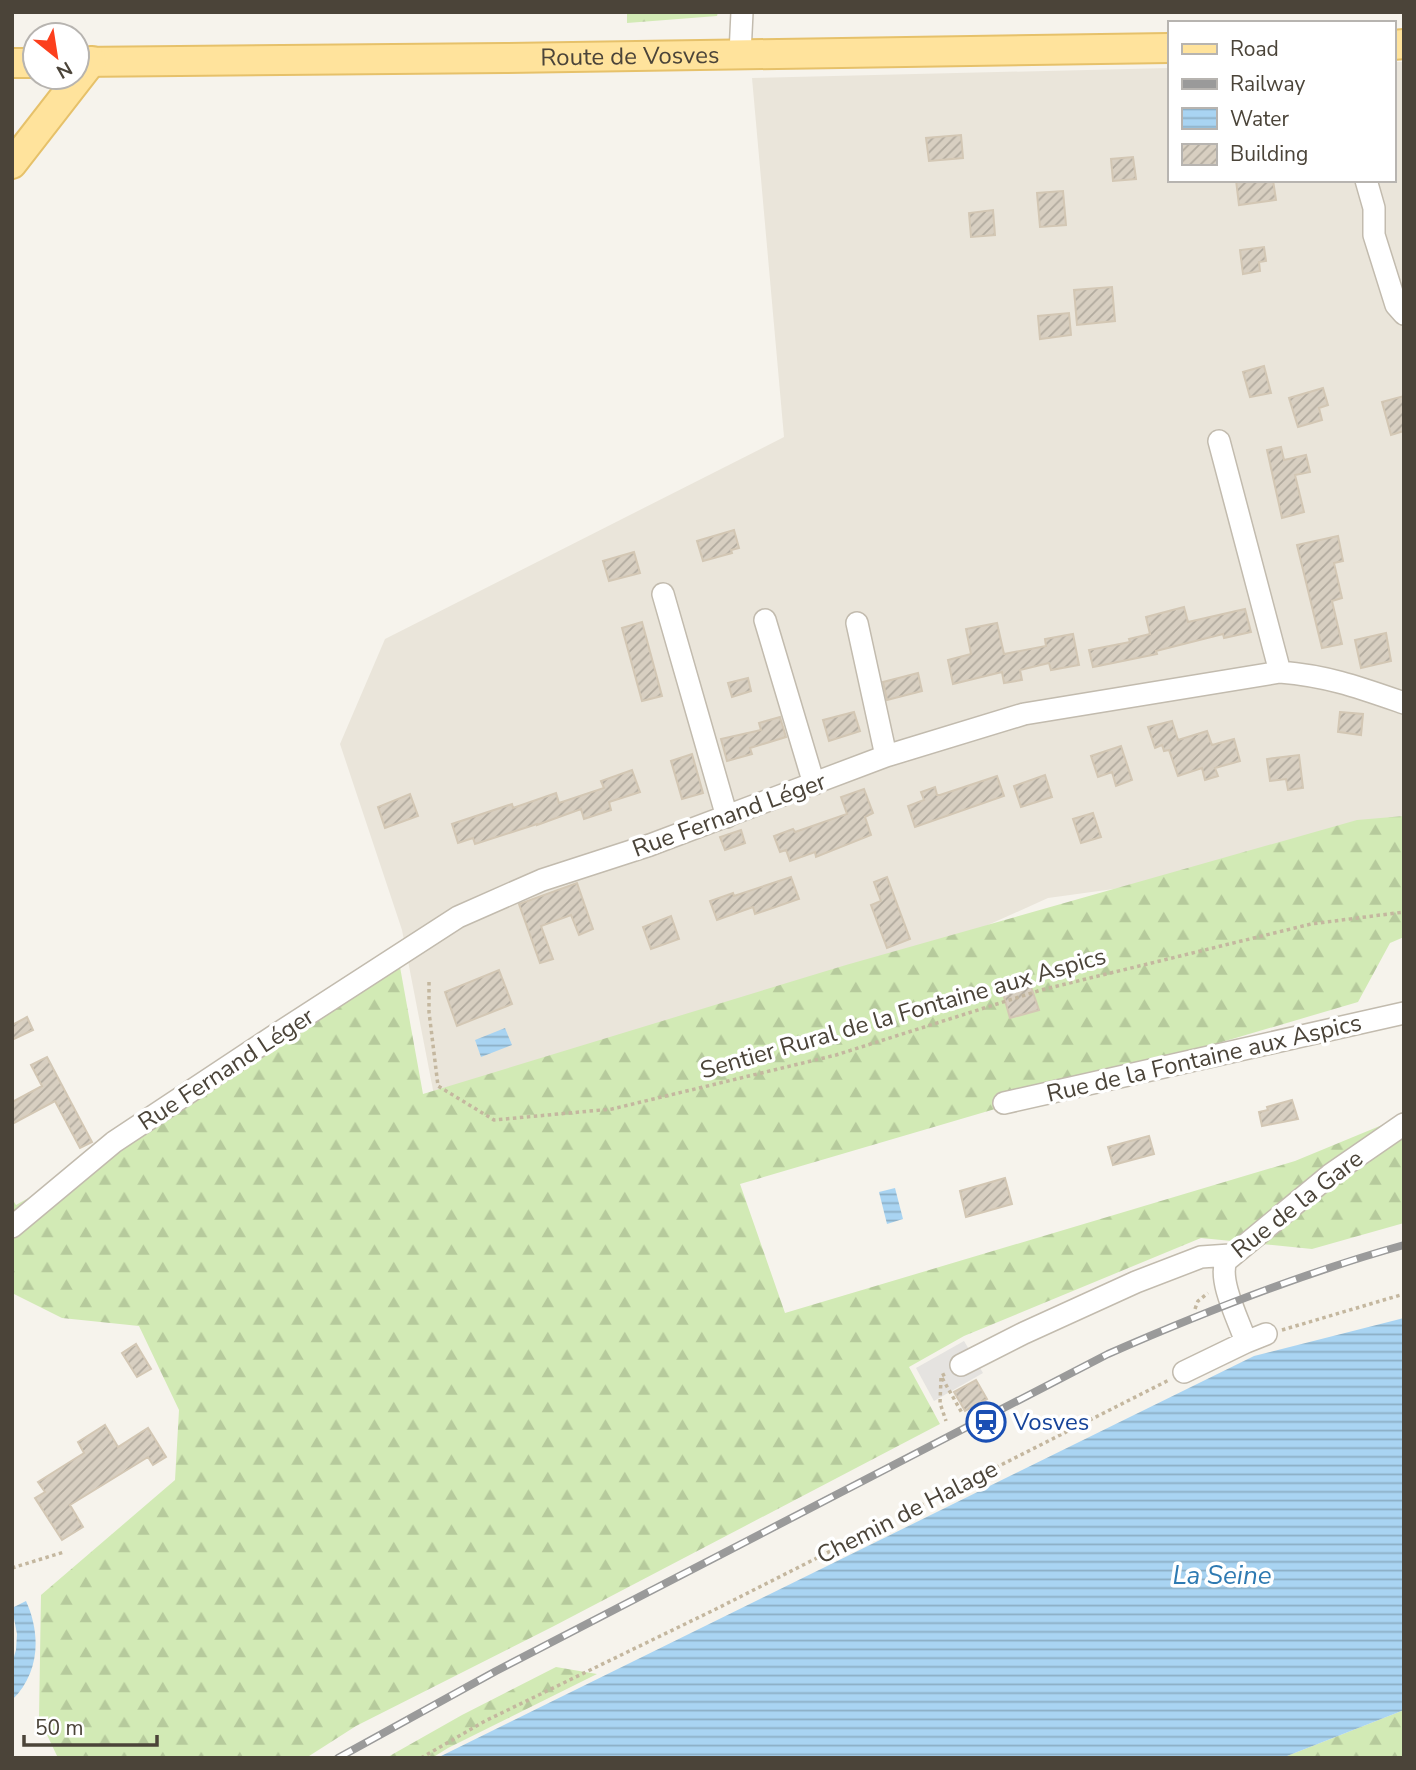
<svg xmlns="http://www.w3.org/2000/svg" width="1416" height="1770" font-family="'Nunito Sans',sans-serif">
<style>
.residential{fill:#eae5da}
.forest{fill:url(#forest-firs)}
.parking{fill:#e5e3e0}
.water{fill:url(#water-rules)}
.building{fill:url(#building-hatch);stroke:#d3c7b4;stroke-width:2}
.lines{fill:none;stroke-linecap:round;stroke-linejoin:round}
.minor-casing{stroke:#c2bbae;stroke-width:24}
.major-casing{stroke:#e6c16a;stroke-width:32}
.path{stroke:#c4b79f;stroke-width:3.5;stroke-dasharray:3.5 3.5;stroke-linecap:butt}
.minor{stroke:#fff;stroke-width:21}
.major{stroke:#ffe39c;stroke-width:28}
.rail-casing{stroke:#9a9a9a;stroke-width:8}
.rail{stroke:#fff;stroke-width:5;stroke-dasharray:16;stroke-linecap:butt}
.labels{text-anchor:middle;stroke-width:7;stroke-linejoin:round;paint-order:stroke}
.street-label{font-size:24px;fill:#4b4439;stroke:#fff}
.transit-label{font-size:24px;fill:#164399;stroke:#fff;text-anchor:start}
.water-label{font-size:26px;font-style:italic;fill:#2e7ab2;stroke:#fff}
</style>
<defs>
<pattern id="forest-firs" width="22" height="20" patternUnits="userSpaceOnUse" patternTransform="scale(1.75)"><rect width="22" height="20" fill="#d2eab5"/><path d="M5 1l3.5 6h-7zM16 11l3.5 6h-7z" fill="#b6ca9c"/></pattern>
<pattern id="water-rules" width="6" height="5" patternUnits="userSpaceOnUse" patternTransform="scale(1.75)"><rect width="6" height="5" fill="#a9d4f2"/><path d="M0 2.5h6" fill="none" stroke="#8caec5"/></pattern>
<pattern id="building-hatch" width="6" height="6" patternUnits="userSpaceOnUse" patternTransform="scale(1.75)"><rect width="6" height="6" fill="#d8cfc1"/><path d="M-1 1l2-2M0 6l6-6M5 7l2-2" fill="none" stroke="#b1aa9e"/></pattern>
</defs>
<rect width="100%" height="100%" fill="#f6f3ec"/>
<path class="residential" d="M 1393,62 L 1404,62 L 1404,849 L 1048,898 L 741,1036 L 440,1126 L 402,930 L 340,744 L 385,639 L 784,437 L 752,78 L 1169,68 L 1169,180 L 1393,180 Z"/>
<path class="forest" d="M 627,12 L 718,12 L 717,16 L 627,23 Z
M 1404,816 L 1404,937 L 1390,943 L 1358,1002 L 740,1184 L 785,1313 L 1295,1161 L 1404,1116 L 1404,1223 L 1312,1249 L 1201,1238 L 964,1336 L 909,1367 L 940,1424 L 554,1626 L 356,1726 L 306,1758 L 58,1758 L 39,1718 L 41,1595 L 175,1480 L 179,1410 L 139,1326 L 62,1318 L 12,1293 L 12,1199 L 16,1205 L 135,1138 L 400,967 L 423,1094 L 846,965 L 1357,820 Z
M 556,1667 L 597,1674 L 448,1748 L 432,1758 L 386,1758 L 462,1715 Z
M 1404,1710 L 1404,1758 L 1282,1758 Z"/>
<path class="parking" d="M 964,1341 L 983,1373 L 934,1401 L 916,1368 Z"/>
<path class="water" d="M 505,1028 L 512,1045 L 481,1057 L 475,1040 Z
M 895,1188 L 903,1219 L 887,1224 L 879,1192 Z
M 1404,1318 L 1404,1710 L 1282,1758 L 437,1758 L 1254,1356 Z
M 26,1601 C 41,1634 40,1673 12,1700 L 12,1663 L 16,1650 L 17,1634 L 12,1608 Z"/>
<path class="building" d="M 961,135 L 963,158 L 929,161 L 926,138 Z
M 1133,157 L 1136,179 L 1113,181 L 1111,159 Z
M 1236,180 L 1273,180 L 1276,200 L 1239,205 Z
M 1063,191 L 1066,225 L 1040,227 L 1037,193 Z
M 993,210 L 995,235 L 971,237 L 969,213 Z
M 1264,247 L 1266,261 L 1259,262 L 1260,271 L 1243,274 L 1240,250 Z
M 1112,287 L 1115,321 L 1077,325 L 1074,290 Z
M 1069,313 L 1071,335 L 1040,339 L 1038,316 Z
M 1264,366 L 1271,393 L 1250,397 L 1243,372 Z
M 1323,388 L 1328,405 L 1319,408 L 1322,420 L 1298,427 L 1289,398 Z
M 1404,396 L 1404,431 L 1391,435 L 1382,402 Z
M 1281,447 L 1284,460 L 1306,455 L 1310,472 L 1295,475 L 1304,512 L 1282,518 L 1267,450 Z
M 734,530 L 739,548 L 731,550 L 732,553 L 703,561 L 697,541 Z
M 1338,536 L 1343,561 L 1334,563 L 1342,598 L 1332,601 L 1342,644 L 1322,648 L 1297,545 Z
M 634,552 L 640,573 L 609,581 L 603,561 Z
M 1184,607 L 1188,622 L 1245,609 L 1251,632 L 1224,638 L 1223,634 L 1156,651 L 1157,654 L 1093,667 L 1089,650 L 1130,642 L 1129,639 L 1150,634 L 1146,617 Z
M 642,622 L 662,696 L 642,701 L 622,628 Z
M 997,623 L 1004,654 L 1046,646 L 1045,639 L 1073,634 L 1079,665 L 1051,670 L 1049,663 L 1020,670 L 1022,680 L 1004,683 L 1002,672 L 953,684 L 948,660 L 971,654 L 966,629 Z
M 1386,633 L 1391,661 L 1361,668 L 1355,640 Z
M 918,673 L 922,691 L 887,700 L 883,682 Z
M 748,678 L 751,691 L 732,697 L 728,683 Z
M 854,712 L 860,731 L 829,741 L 823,720 Z
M 1340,712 L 1363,714 L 1361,735 L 1338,732 Z
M 780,717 L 786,737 L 750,748 L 752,754 L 727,761 L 721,739 L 761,730 L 759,723 Z
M 1172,721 L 1178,740 L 1207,731 L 1212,745 L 1234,739 L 1240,761 L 1215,768 L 1218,776 L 1205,780 L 1202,768 L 1178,776 L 1169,750 L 1164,751 L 1162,745 L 1155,748 L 1148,727 Z
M 1121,746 L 1132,780 L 1116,786 L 1112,772 L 1098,777 L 1091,756 Z
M 692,754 L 703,793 L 682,799 L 671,761 Z
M 1299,755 L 1303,788 L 1288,790 L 1286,779 L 1270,781 L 1267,759 Z
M 632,770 L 640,792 L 609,802 L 611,810 L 584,819 L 581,809 L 537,825 L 537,824 L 475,844 L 473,838 L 458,843 L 452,824 L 512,804 L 513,808 L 556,793 L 559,803 L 604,788 L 601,781 Z
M 1045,775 L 1052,797 L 1021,807 L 1014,786 Z
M 997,776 L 1004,796 L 915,827 L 908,806 L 924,800 L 921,792 L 935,787 L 937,795 L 940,795 Z
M 864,789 L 873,813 L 865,817 L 871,835 L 816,857 L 815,852 L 790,861 L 786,850 L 780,852 L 774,836 L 793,829 L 795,832 L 847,814 L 841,797 Z
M 410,794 L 418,816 L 385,828 L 378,807 Z
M 1093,813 L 1101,837 L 1081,843 L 1073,819 Z
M 741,830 L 745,843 L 725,850 L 720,837 Z
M 791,877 L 799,899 L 755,914 L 753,907 L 717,920 L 710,901 L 733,893 L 734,896 Z
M 887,877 L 910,939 L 887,948 L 871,905 L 881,901 L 874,882 Z
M 577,883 L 593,929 L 579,935 L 571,915 L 541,926 L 553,959 L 540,963 L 519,904 Z
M 671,916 L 679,939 L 651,949 L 643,927 Z
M 499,970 L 512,1004 L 457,1026 L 445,992 Z
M 1029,981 L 1039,1010 L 1010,1018 L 1002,990 Z
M 27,1017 L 33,1030 L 12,1040 L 12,1025 Z
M 47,1057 L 92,1142 L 80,1148 L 55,1101 L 12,1124 L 12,1102 L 42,1086 L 31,1065 Z
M 1292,1100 L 1298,1119 L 1262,1126 L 1259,1112 L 1268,1110 L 1267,1107 Z
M 1149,1136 L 1154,1154 L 1113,1165 L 1108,1147 Z
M 1005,1178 L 1012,1204 L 966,1217 L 960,1191 Z
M 136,1344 L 151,1369 L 137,1377 L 122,1353 Z
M 976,1380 L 987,1399 L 965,1411 L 954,1392 Z
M 105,1425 L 118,1447 L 148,1428 L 166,1457 L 153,1465 L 148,1457 L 70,1505 L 83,1527 L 62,1540 L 35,1498 L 45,1492 L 38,1482 L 84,1453 L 78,1442 Z"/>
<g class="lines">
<g class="minor-casing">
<path id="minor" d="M 740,54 L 742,12
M 1366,180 L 1374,208 L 1374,235 L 1396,305 L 1404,314
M 1219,441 L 1280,672
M 663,594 L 727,817
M 765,620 L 814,784
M 857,623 L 886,756
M 1004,1103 L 1404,1013
M 12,1227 L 114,1142 L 274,1036 L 458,917 L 542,880 L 650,845 L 886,756 L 1024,714 L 1280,672 C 1328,676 1358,687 1404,703
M 1246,1342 C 1239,1321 1218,1281 1226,1261 L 1330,1175 L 1404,1124
M 961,1365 L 1024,1333 L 1136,1282 L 1201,1257 L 1230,1255
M 1184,1372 L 1246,1342 L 1266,1334"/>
</g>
<g class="major-casing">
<g id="major">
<path d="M 1393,45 L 1404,44"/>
<path id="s1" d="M 77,62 L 505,58 L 1169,48"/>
<path d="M 12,63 L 35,63"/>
<path d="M 12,164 L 92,61"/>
</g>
</g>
<path class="path" d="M 429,982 L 429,1012 L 438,1086 L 494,1120 L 612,1109 L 836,1055 L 1041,990 L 1311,924 L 1404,912
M 1195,1309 L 1198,1301 L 1208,1293
M 1282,1330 L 1404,1294
M 945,1374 L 941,1376 L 962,1413
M 941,1378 L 940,1403 L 946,1421
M 12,1568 L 64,1552
M 421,1758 L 485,1721 L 716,1609 L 1169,1380"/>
<use href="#minor" class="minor"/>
<use href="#major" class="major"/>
<g class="rail-casing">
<path id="rail" d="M 338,1758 L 496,1671 L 1108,1354 C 1204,1312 1303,1273 1404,1245"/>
</g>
<use href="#rail" class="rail"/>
</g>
<defs>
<g id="station-ring" transform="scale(2.0125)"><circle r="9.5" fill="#fff" stroke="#1a4fb4" stroke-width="1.5"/><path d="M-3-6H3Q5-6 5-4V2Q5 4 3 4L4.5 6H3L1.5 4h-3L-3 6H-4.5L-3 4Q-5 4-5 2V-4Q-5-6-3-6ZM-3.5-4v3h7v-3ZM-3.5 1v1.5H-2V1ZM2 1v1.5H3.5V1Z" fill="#1a4fb4"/></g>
</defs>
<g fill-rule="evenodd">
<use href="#station-ring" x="986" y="1422"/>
</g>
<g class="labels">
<g class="street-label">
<text dy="8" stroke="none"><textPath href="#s1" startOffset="553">Route de Vosves</textPath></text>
<text transform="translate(729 815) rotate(-20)" y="8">Rue Fernand Léger</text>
<text transform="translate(903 1013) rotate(-16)" y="8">Sentier Rural de la Fontaine aux Aspics</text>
<text transform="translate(1204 1058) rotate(-13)" y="8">Rue de la Fontaine aux Aspics</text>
<text transform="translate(226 1069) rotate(-33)" y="8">Rue Fernand Léger</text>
<text transform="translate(1297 1204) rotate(-38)" y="8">Rue de la Gare</text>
<text transform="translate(907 1512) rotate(-27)" y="8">Chemin de Halage</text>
</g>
<g class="transit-label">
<text x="1013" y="1430">Vosves</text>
</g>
<g class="water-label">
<text x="1222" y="1584">La Seine</text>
</g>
</g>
<rect width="1416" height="1770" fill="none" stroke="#4b4439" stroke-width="28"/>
<rect x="1168" y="21" width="228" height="161" fill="#ffffff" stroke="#b7b4b0" stroke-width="2"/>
<rect x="1182" y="44" width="35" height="10" fill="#ffe39c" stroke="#b7b4b0" stroke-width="2"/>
<text x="1230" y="56" font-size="21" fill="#4b4439">Road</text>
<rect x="1182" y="79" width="35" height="10" fill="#9a9a9a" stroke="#b7b4b0" stroke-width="2"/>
<text x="1230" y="91" font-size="21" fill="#4b4439">Railway</text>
<rect x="1182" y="108" width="35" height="21" fill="url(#water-rules)" stroke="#b7b4b0" stroke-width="2"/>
<text x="1230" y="126" font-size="21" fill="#4b4439">Water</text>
<rect x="1182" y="144" width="35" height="21" fill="url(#building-hatch)" stroke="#b7b4b0" stroke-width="2"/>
<text x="1230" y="161" font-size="21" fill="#4b4439">Building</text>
<g transform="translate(56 56) rotate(150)"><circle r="33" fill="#ffffff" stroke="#b7b4b0" stroke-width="2"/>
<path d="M0-5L12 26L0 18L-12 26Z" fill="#fc3f1d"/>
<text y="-10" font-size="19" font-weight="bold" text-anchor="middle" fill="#4b4439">N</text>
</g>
<path d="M24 1735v10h133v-10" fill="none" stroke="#4b4439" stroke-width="3.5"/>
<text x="35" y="1735" font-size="21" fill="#4b4439" stroke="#ffffff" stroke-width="5" paint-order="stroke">50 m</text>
</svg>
